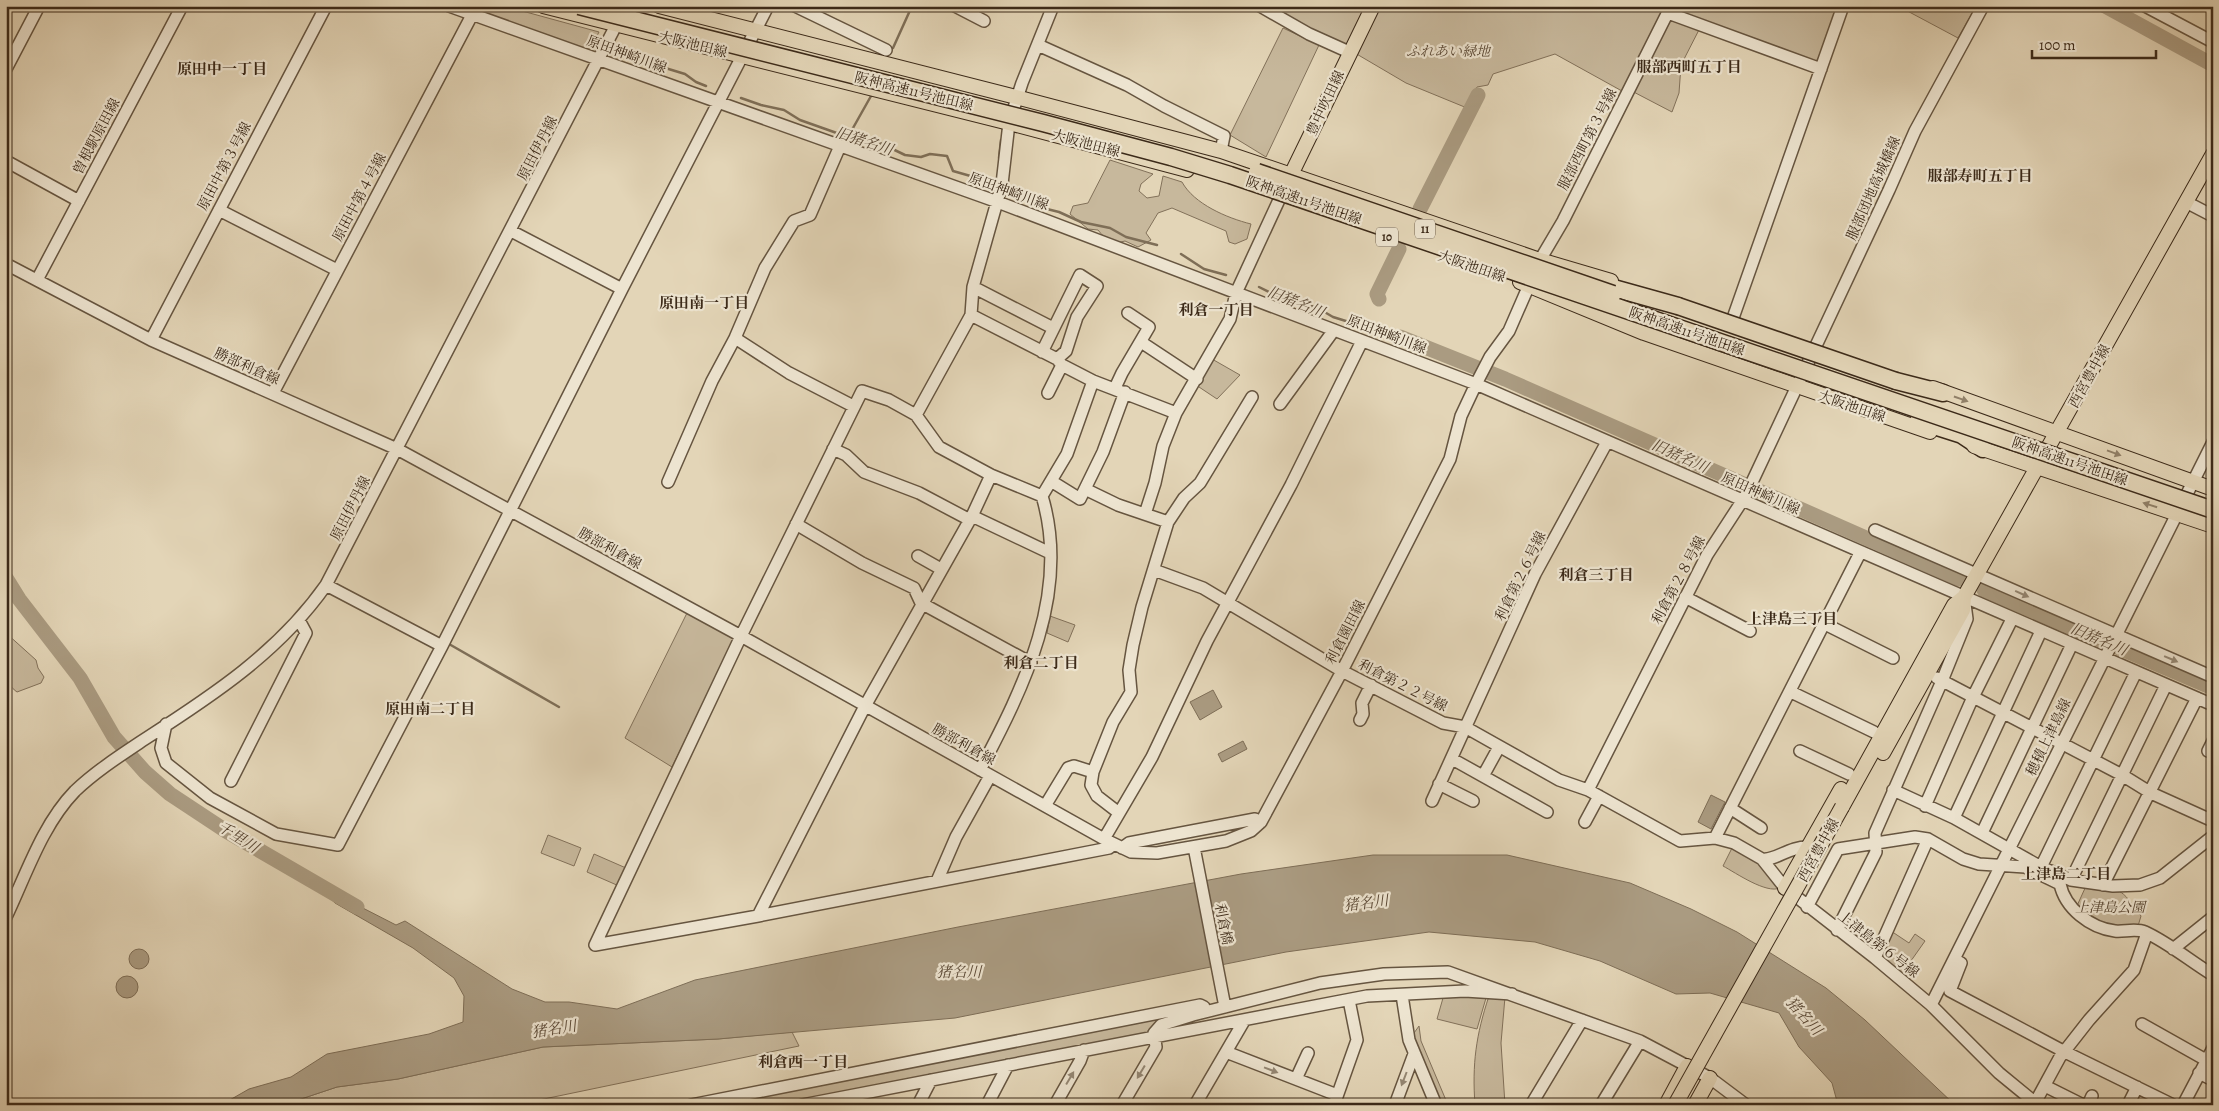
<svg xmlns="http://www.w3.org/2000/svg" width="2219" height="1111" font-family="Alegreya,'Noto Serif JP',serif">
<style>
.green{fill:#c7b89c;stroke:#82715a}
.water{fill:#aa9b81;stroke:#7e6e57}
.lines{fill:none;stroke-linecap:round;stroke-linejoin:round}
.stream{stroke:#7e6e57;stroke-width:2.5}
.river{stroke:#aa9b81;stroke-width:15}
.minor-casing{stroke:#665540;stroke-width:14}
.major-casing{stroke:#3c2a19;stroke-width:16}
.highway-casing{stroke:#3c2a19;stroke-width:19}
.minor{stroke:#ede4d0;stroke-width:11}
.major{stroke:#e3d5b7;stroke-width:14}
.highway{stroke:#e3d5b7;stroke-width:16}
.major-bridge-casing{stroke:#3c2a19;stroke-width:16;stroke-linecap:butt}
.highway-bridge-casing{stroke:#3c2a19;stroke-width:19;stroke-linecap:butt}
.major-bridge{stroke:#e3d5b7;stroke-width:14}
.highway-bridge{stroke:#e3d5b7;stroke-width:16}
.oneway{fill:#908068}
.oneway2{fill:#948774}
.labels{text-anchor:middle;stroke-width:4.5;stroke-linejoin:round;paint-order:stroke}
.shield{fill:#ede4d0;stroke:#716250;stroke-width:1}
.shield-label{font-size:12px;font-weight:bold;fill:#3c2a19}
.street-label{font-size:14px;fill:#3c2a19;stroke:#ede4d0}
.park-label{font-size:14px;font-style:italic;fill:#584633;stroke:#ede4d0}
.neighbourhood-label{font-size:15px;font-weight:bold;fill:#3c2a19;stroke:#ede4d0}
.water-label{font-size:15px;font-style:italic;fill:#584633;stroke:#ede4d0}
</style>
<rect width="100%" height="100%" fill="#e3d5b7"/>
<filter id="stains"><feTurbulence type="fractalNoise" baseFrequency=".004" numOctaves="4"/><feColorMatrix values="0 0 0 0 .2 0 0 0 0 .09 0 0 0 0 .02 0 0 0 .5 -.17"/></filter>
<radialGradient id="worn" r=".72"><stop offset=".6" stop-color="#630" stop-opacity="0"/><stop offset="1" stop-color="#630" stop-opacity=".3"/></radialGradient>
<path class="green" d="M 463,6 L 504,6 L 599,32 L 589,51 Z
M 1269,6 L 1839,6 L 1821,58 L 1815,61 L 1703,22 L 1681,65 L 1679,93 L 1672,112 L 1626,88 L 1622,91 L 1555,54 L 1493,74 L 1488,85 L 1477,87 L 1467,108 L 1406,83 L 1343,46 Z
M 1898,6 L 1976,6 L 1958,38 Z
M 1283,28 L 1319,45 L 1266,157 L 1230,135 Z
M 1110,160 L 1153,174 L 1141,184 L 1139,191 L 1147,198 L 1159,196 L 1163,176 L 1182,182 C 1194,204 1227,218 1251,224 L 1247,239 L 1235,244 L 1229,242 L 1226,231 L 1172,208 L 1158,213 L 1146,233 L 1151,240 L 1138,247 L 1125,241 C 1112,245 1106,240 1098,230 L 1088,229 L 1070,214 L 1073,206 L 1088,203 Z
M 1212,359 L 1240,375 L 1217,399 L 1196,385 Z
M 687,613 L 734,639 L 672,767 L 625,738 Z
M 1050,616 L 1075,625 L 1068,642 L 1047,633 Z
M 6,633 L 36,660 L 38,668 L 44,677 L 41,683 L 17,692 C 1,682 6,650 6,633 Z
M 548,835 L 581,848 L 574,866 L 541,853 Z
M 1733,846 L 1751,854 L 1780,888 C 1766,894 1736,873 1723,866 Z
M 594,854 L 626,868 L 619,886 L 587,872 Z
M 2086,886 C 2123,890 2119,886 2141,916 L 2138,926 L 2107,926 L 2076,908 Z
M 1891,931 L 1909,943 L 1915,934 L 1925,941 L 1901,975 L 1881,958 Z
M 1489,996 L 1505,997 L 1501,1043 L 1505,1105 L 1475,1105 C 1472,1064 1476,1035 1489,996 Z
M 1462,997 L 1486,998 L 1477,1029 L 1437,1019 L 1443,998 Z
M 1163,1018 L 1163,1021 L 1149,1034 L 777,1105 L 751,1103 L 750,1098 Z
M 1419,1026 L 1421,1041 L 1448,1105 L 1439,1105 L 1415,1044 L 1414,1033 Z
M 792,1032 L 799,1046 L 515,1105 L 283,1105 L 337,1087 L 398,1079 L 543,1047 L 718,1039 Z"/>
<path class="water" d="M 1213,690 L 1222,707 L 1200,720 L 1190,702 Z
M 1243,741 L 1247,749 L 1222,762 L 1218,754 Z
M 1711,795 L 1725,802 L 1711,829 L 1698,822 Z
M 1373,855 L 1507,855 L 1630,883 L 1691,909 L 1737,932 L 1826,988 L 1865,1020 L 1955,1105 L 1838,1105 L 1832,1083 L 1799,1047 L 1779,1013 L 1710,993 L 1676,994 L 1600,961 L 1535,942 L 1429,932 L 1286,952 L 955,1018 L 718,1039 L 543,1047 L 398,1079 L 337,1087 L 283,1105 L 221,1105 L 249,1089 L 291,1077 L 327,1054 L 429,1034 L 463,1022 L 464,996 L 454,978 L 413,948 L 335,903 L 314,883 L 396,925 L 405,921 L 512,989 L 545,1002 L 569,1002 L 617,1009 L 695,980 L 958,927 L 1241,874 Z
M129 959a10 10 0 1 1 20 0a10 10 0 1 1-20 0Z
M116 987a11 11 0 1 1 22 0a11 11 0 1 1-22 0Z"/>
<g class="lines">
<path class="stream" d="M 893,48 L 912,6
M 625,49 L 639,60 L 685,74 L 696,82 L 706,86
M 741,98 L 761,105 L 784,110 L 800,120 L 848,137 L 880,143 L 905,155 L 921,157 L 930,154 L 947,156 L 953,171 L 981,179
M 853,128 L 871,96
M 999,158 L 1001,140
M 1013,191 L 1029,198 L 1043,208 L 1059,212 L 1081,222 L 1110,228 L 1126,237 L 1157,245
M 1181,254 L 1204,269 L 1226,275
M 1259,287 L 1287,301 L 1316,307 L 1333,317 L 1362,326
M 449,644 L 559,707"/>
<path class="river" d="M 2105,6 L 2213,65
M 1420,209 L 1478,95
M 1379,299 L 1377,294 L 1399,249
M 1400,337 L 1505,379 L 1959,579
M 6,578 L 19,599 L 80,678 L 114,737 L 145,772 L 170,794 L 226,831 L 357,907
M 1984,590 L 2213,688"/>
<g class="minor-casing">
<path id="minor" d="M 449,6 L 995,201 L 1476,384 L 2213,705
M 795,6 L 886,50
M 955,6 L 984,21
M 1260,6 L 1309,34 L 1349,52
M 2145,6 L 2213,42
M 1668,13 L 1821,69
M 1038,45 L 1127,85 L 1164,106 L 1224,136 L 1221,151
M 6,69 L 39,6
M 6,161 L 79,201
M 2186,202 L 2213,216
M 219,210 L 337,270
M 511,231 L 622,289
M 6,264 L 151,340 L 397,449 L 741,636 L 1104,839 L 1131,852 L 1157,853 L 1226,841 L 1251,831 L 1261,822 L 1342,671 L 1450,459 L 1461,416 L 1476,384 L 1490,357 L 1509,331 L 1540,260 L 1563,221 L 1671,6
M 37,280 L 182,6
M 973,287 L 1053,328
M 971,315 L 1057,359 L 1062,365 L 1093,381 L 1176,413
M 1733,318 L 1843,6
M 735,338 L 789,373 L 853,406
M 151,340 L 326,6
M 1141,342 L 1197,379
M 1042,352 L 1080,275 L 1097,286 L 1077,317 L 1066,351 L 1057,359
M 1115,388 L 1122,373 L 1149,327 L 1128,313
M 273,393 L 472,15
M 1048,393 L 1062,365
M 1280,404 L 1334,330
M 916,415 L 971,315 L 973,287 L 1002,184 L 1009,123 L 1022,83 L 1053,6
M 833,449 L 846,455 L 864,472 L 919,493 L 970,520
M 1051,481 L 1080,499 L 1103,452 L 1125,392
M 668,482 L 712,381 L 735,338 L 765,268 L 794,221 L 810,215 L 840,146
M 1085,489 L 1118,505 L 1168,522
M 1042,496 L 1067,454 L 1093,381
M 1145,514 L 1155,483 L 1163,446 L 1176,413 L 1230,319 L 1236,293 L 1279,200
M 972,516 L 1050,553
M 796,524 L 862,563 L 914,588 L 921,603 L 1031,663
M 1875,530 L 2213,677
M 918,556 L 941,569
M 1154,570 L 1203,588 L 1342,671 L 1443,723 L 1465,727 L 1559,780 L 1588,790 L 1680,841 L 1715,838 L 1734,843 L 1762,859 L 1785,888 L 1875,958 L 1931,1005 L 1999,1073 L 2038,1105
M 326,585 L 442,646
M 1685,597 L 1750,631
M 1825,624 L 1893,658
M 1937,678 L 2122,775 L 2151,793 L 2213,821
M 1791,692 L 1874,732
M 1360,720 L 1363,714 L 1362,703 L 1371,685
M 166,724 L 161,748 L 166,763 L 210,798 L 276,834 L 338,845 L 442,646 L 622,289 L 768,6
M 1800,751 L 1849,774
M 2208,751 L 2213,741
M 1454,760 L 1547,812
M 980,770 C 1024,687 1071,592 1042,496 L 991,475 L 939,447 L 916,415 L 889,400 L 862,391 L 741,636 L 595,945 L 758,916 L 1109,848 L 1114,844
M 1483,776 L 1499,747
M 231,781 L 306,633 L 299,620
M 1439,784 L 1473,801
M 1588,790 L 1707,555 L 1746,495 L 1889,190 L 1915,131 L 1983,6
M 1893,790 L 1954,818 L 2041,867 L 2071,880 L 2113,886 L 2140,885 L 2160,878 L 2213,836
M 1432,801 L 1535,574 L 1607,442
M 1045,806 L 1068,768 L 1074,766 L 1093,772
M 1925,806 L 1973,697 L 2012,619
M 1730,808 L 1761,828
M 1119,813 L 1097,796 L 1091,785 L 1093,772 L 1113,722 L 1131,692 L 1129,670 L 1133,645 L 1142,607 L 1168,522 L 1184,498 L 1200,483 L 1252,397
M 1954,818 L 2041,631
M 1585,822 L 1599,796
M 1982,833 L 2072,644
M 1715,838 L 1860,553
M 1104,839 L 1152,757 L 1207,641 L 1291,485 L 1362,341
M 1194,847 L 1225,1007
M 1122,848 L 1129,843 L 1255,819 L 1261,822
M 1762,859 C 1776,861 1789,846 1809,847
M 2041,867 L 2136,672
M 2071,880 L 2166,685
M 937,881 L 956,837 L 990,776
M 2103,885 L 2197,698
M 1807,907 L 1838,849 L 1915,837 L 1928,839 L 1963,859 L 1979,864 L 2025,867 L 2060,884 C 2065,908 2090,928 2115,931 C 2124,932 2136,928 2145,932 C 2169,943 2190,961 2213,975
M 758,916 L 865,706 L 972,516 L 991,475
M 6,917 C 26,875 42,825 75,791 C 96,771 121,755 145,739 C 212,696 279,652 326,585 L 626,6
M 1837,930 L 1876,852 L 1875,833 L 1942,681 L 1967,619 L 1965,604
M 2173,949 L 2213,917
M 1875,958 L 1928,839
M 1954,959 L 1961,963 L 1950,991 L 2065,1052 L 2173,1105
M 1402,995 L 1409,1040 L 1436,1105
M 1931,1005 L 2213,442
M 2142,1024 L 2206,1060
M 1226,1052 L 1337,1095
M 2199,1073 L 2213,1080
M 1296,1079 L 1308,1053
M 2045,1086 L 2083,1105
M 2035,1103 L 2060,1057 L 2089,1020 L 2134,970 L 2147,933
M 691,1105 L 1200,1005 L 1204,1007
M 802,1105 L 1367,996 L 1465,991 L 1512,994
M 918,1105 L 931,1080
M 987,1105 L 1008,1065
M 1055,1105 L 1080,1061 L 1084,1050
M 1122,1105 L 1156,1047 L 1154,1033 L 1161,1025 L 1193,1015 L 1320,983 L 1384,974 L 1448,972 L 1640,1041 L 1710,1078 L 1746,1105
M 1195,1105 L 1244,1021
M 1334,1105 L 1357,1040 L 1349,1000
M 1395,1105 L 1414,1054
M 1531,1105 L 1582,1020
M 1601,1105 L 1640,1041
M 2088,1105 L 2092,1096
M 2128,1105 L 2137,1087
M 2183,1105 L 2213,1048"/>
</g>
<g class="major-casing">
<path id="major" d="M 543,6 L 1009,123 L 1187,170
M 659,6 L 1016,97 L 1221,151 L 1540,260 L 1611,281
M 1288,181 L 1373,6
M 1520,282 L 1644,333 L 1930,432
M 1933,388 L 2213,489
M 1974,446 L 2213,526
M 1883,753 L 1963,610 L 1964,597
M 1842,807 L 1954,605 L 1964,597 L 1977,574 L 2213,154
M 1785,888 L 1841,789
M 1666,1105 L 1687,1066
M 1695,1105 L 1710,1078"/>
</g>
<g class="highway-casing">
<path id="highway" d="M 1599,284 L 1678,306
M 1646,326 L 1668,335
M 1896,381 L 1943,393
M 1918,421 L 1962,435 L 1983,449"/>
</g>
<use href="#minor" class="minor"/>
<use href="#major" class="major"/>
<use href="#highway" class="highway"/>
<g class="major-bridge-casing">
<path id="major-bridge" d="M 1675,1105 L 1842,807"/>
</g>
<g class="highway-bridge-casing">
<path id="highway-bridge" d="M 579,6 L 1043,123 L 1171,157 L 1230,175 L 2213,510
M 1257,172 L 1613,294
M 1678,306 L 1896,381"/>
</g>
<use href="#major-bridge" class="major-bridge"/>
<use href="#highway-bridge" class="highway-bridge"/>
</g>
<defs><path id="oneway-solid" d="M-6-.8H1V-3.2L6.5 0L1 3.2V.8H-6Z" transform="scale(1.25)"/></defs>
<g class="oneway">
<use href="#oneway-solid" transform="translate(1961 399) rotate(19)"/>
<use href="#oneway-solid" transform="translate(2114 453) rotate(20)"/>
<use href="#oneway-solid" transform="translate(2150 505) rotate(-162)"/>
</g>
<g class="oneway2">
<use href="#oneway-solid" transform="translate(2022 594) rotate(24)"/>
<use href="#oneway-solid" transform="translate(2171 659) rotate(23)"/>
<use href="#oneway-solid" transform="translate(1271 1070) rotate(21)"/>
<use href="#oneway-solid" transform="translate(1141 1072) rotate(121)"/>
<use href="#oneway-solid" transform="translate(1070 1078) rotate(-59)"/>
<use href="#oneway-solid" transform="translate(1404 1079) rotate(111)"/>
</g>
<g class="labels">
<g class="shield">
<rect x="1415" y="219.5" width="20" height="19" rx="4"/>
<rect x="1376" y="227.5" width="22" height="19" rx="4"/>
</g>
<g class="shield-label">
<text x="1425" y="233">11</text>
<text x="1387" y="241">10</text>
</g>
<g class="street-label">
<text transform="translate(693 44) rotate(14)" y="5">大阪池田線</text>
<text transform="translate(627 54) rotate(20)" y="5">原田神崎川線</text>
<text transform="translate(914 91) rotate(14)" y="5">阪神高速11号池田線</text>
<text transform="translate(1325 103) rotate(-65)" y="5">豊中吹田線</text>
<text transform="translate(96 136) rotate(-62)" y="5">曽根駅原田線</text>
<text transform="translate(1587 139) rotate(-63)" y="5">服部西町第３号線</text>
<text transform="translate(1086 143) rotate(15)" y="5">大阪池田線</text>
<text transform="translate(537 148) rotate(-63)" y="5">原田伊丹線</text>
<text transform="translate(224 166) rotate(-62)" y="5">原田中第３号線</text>
<text transform="translate(1873 188) rotate(-66)" y="5">服部団地高城橋線</text>
<text transform="translate(1009 191) rotate(20)" y="5">原田神崎川線</text>
<text transform="translate(359 197) rotate(-62)" y="5">原田中第４号線</text>
<text transform="translate(1304 200) rotate(19)" y="5">阪神高速11号池田線</text>
<text transform="translate(1472 266) rotate(19)" y="5">大阪池田線</text>
<text transform="translate(1687 331) rotate(19)" y="5">阪神高速11号池田線</text>
<text transform="translate(1387 334) rotate(21)" y="5">原田神崎川線</text>
<text transform="translate(247 366) rotate(24)" y="5">勝部利倉線</text>
<text transform="translate(2089 376) rotate(-61)" y="5">西宮豊中線</text>
<text transform="translate(1852 406) rotate(19)" y="5">大阪池田線</text>
<text transform="translate(2070 461) rotate(19)" y="5">阪神高速11号池田線</text>
<text transform="translate(1761 493) rotate(24)" y="5">原田神崎川線</text>
<text transform="translate(350 508) rotate(-63)" y="5">原田伊丹線</text>
<text transform="translate(610 548) rotate(29)" y="5">勝部利倉線</text>
<text transform="translate(1520 576) rotate(-64)" y="5">利倉第２６号線</text>
<text transform="translate(1678 580) rotate(-62)" y="5">利倉第２８号線</text>
<text transform="translate(1345 632) rotate(-63)" y="5">利倉園田線</text>
<text transform="translate(1403 685) rotate(27)" y="5">利倉第２２号線</text>
<text transform="translate(2048 737) rotate(-64)" y="5">穂積上津島線</text>
<text transform="translate(964 744) rotate(29)" y="5">勝部利倉線</text>
<text transform="translate(1818 850) rotate(-61)" y="5">西宮豊中線</text>
<text transform="translate(1224 924) rotate(79)" y="5">利倉橋</text>
<text transform="translate(1879 944) rotate(38)" y="5">上津島第６号線</text>
</g>
<g class="park-label">
<text x="1448" y="56">ふれあい緑地</text>
<text x="2110" y="912">上津島公園</text>
</g>
<g class="neighbourhood-label">
<text x="1689" y="72">服部西町五丁目</text>
<text x="222" y="74">原田中一丁目</text>
<text x="1980" y="181">服部寿町五丁目</text>
<text x="704" y="308">原田南一丁目</text>
<text x="1216" y="315">利倉一丁目</text>
<text x="1596" y="580">利倉三丁目</text>
<text x="1792" y="624">上津島三丁目</text>
<text x="1041" y="668">利倉二丁目</text>
<text x="430" y="714">原田南二丁目</text>
<text x="2066" y="879">上津島二丁目</text>
<text x="803" y="1067">利倉西一丁目</text>
</g>
<g class="water-label">
<text transform="translate(864 141) rotate(18)" y="5">旧猪名川</text>
<text transform="translate(1296 302) rotate(22)" y="5">旧猪名川</text>
<text transform="translate(1680 456) rotate(24)" y="5">旧猪名川</text>
<text transform="translate(2099 639) rotate(23)" y="5">旧猪名川</text>
<text transform="translate(238 837) rotate(32)" y="5">千里川</text>
<text transform="translate(1366 903) rotate(-7)" y="5">猪名川</text>
<text x="959" y="977">猪名川</text>
<text transform="translate(1804 1016) rotate(48)" y="5">猪名川</text>
<text transform="translate(554 1029) rotate(-9)" y="5">猪名川</text>
</g>
</g>
<rect width="2219" height="1111" fill="none" stroke="#e3d5b7" stroke-width="25"/>
<rect x="8" y="8" width="2204" height="1096" fill="none" stroke="#3c2a19" stroke-width="2.5"/>
<rect x="12" y="12" width="2194" height="1086" fill="none" stroke="#3c2a19"/>
<path d="M2032 50v8h124v-8" fill="none" stroke="#3c2a19" stroke-width="2.5"/>
<text x="2039" y="50" font-size="15" fill="#3c2a19" stroke="#ede4d0" stroke-width="4" paint-order="stroke">100 m</text>
<rect width="100%" height="100%" filter="url(#stains)"/>
<rect width="100%" height="100%" fill="url(#worn)"/>
</svg>
